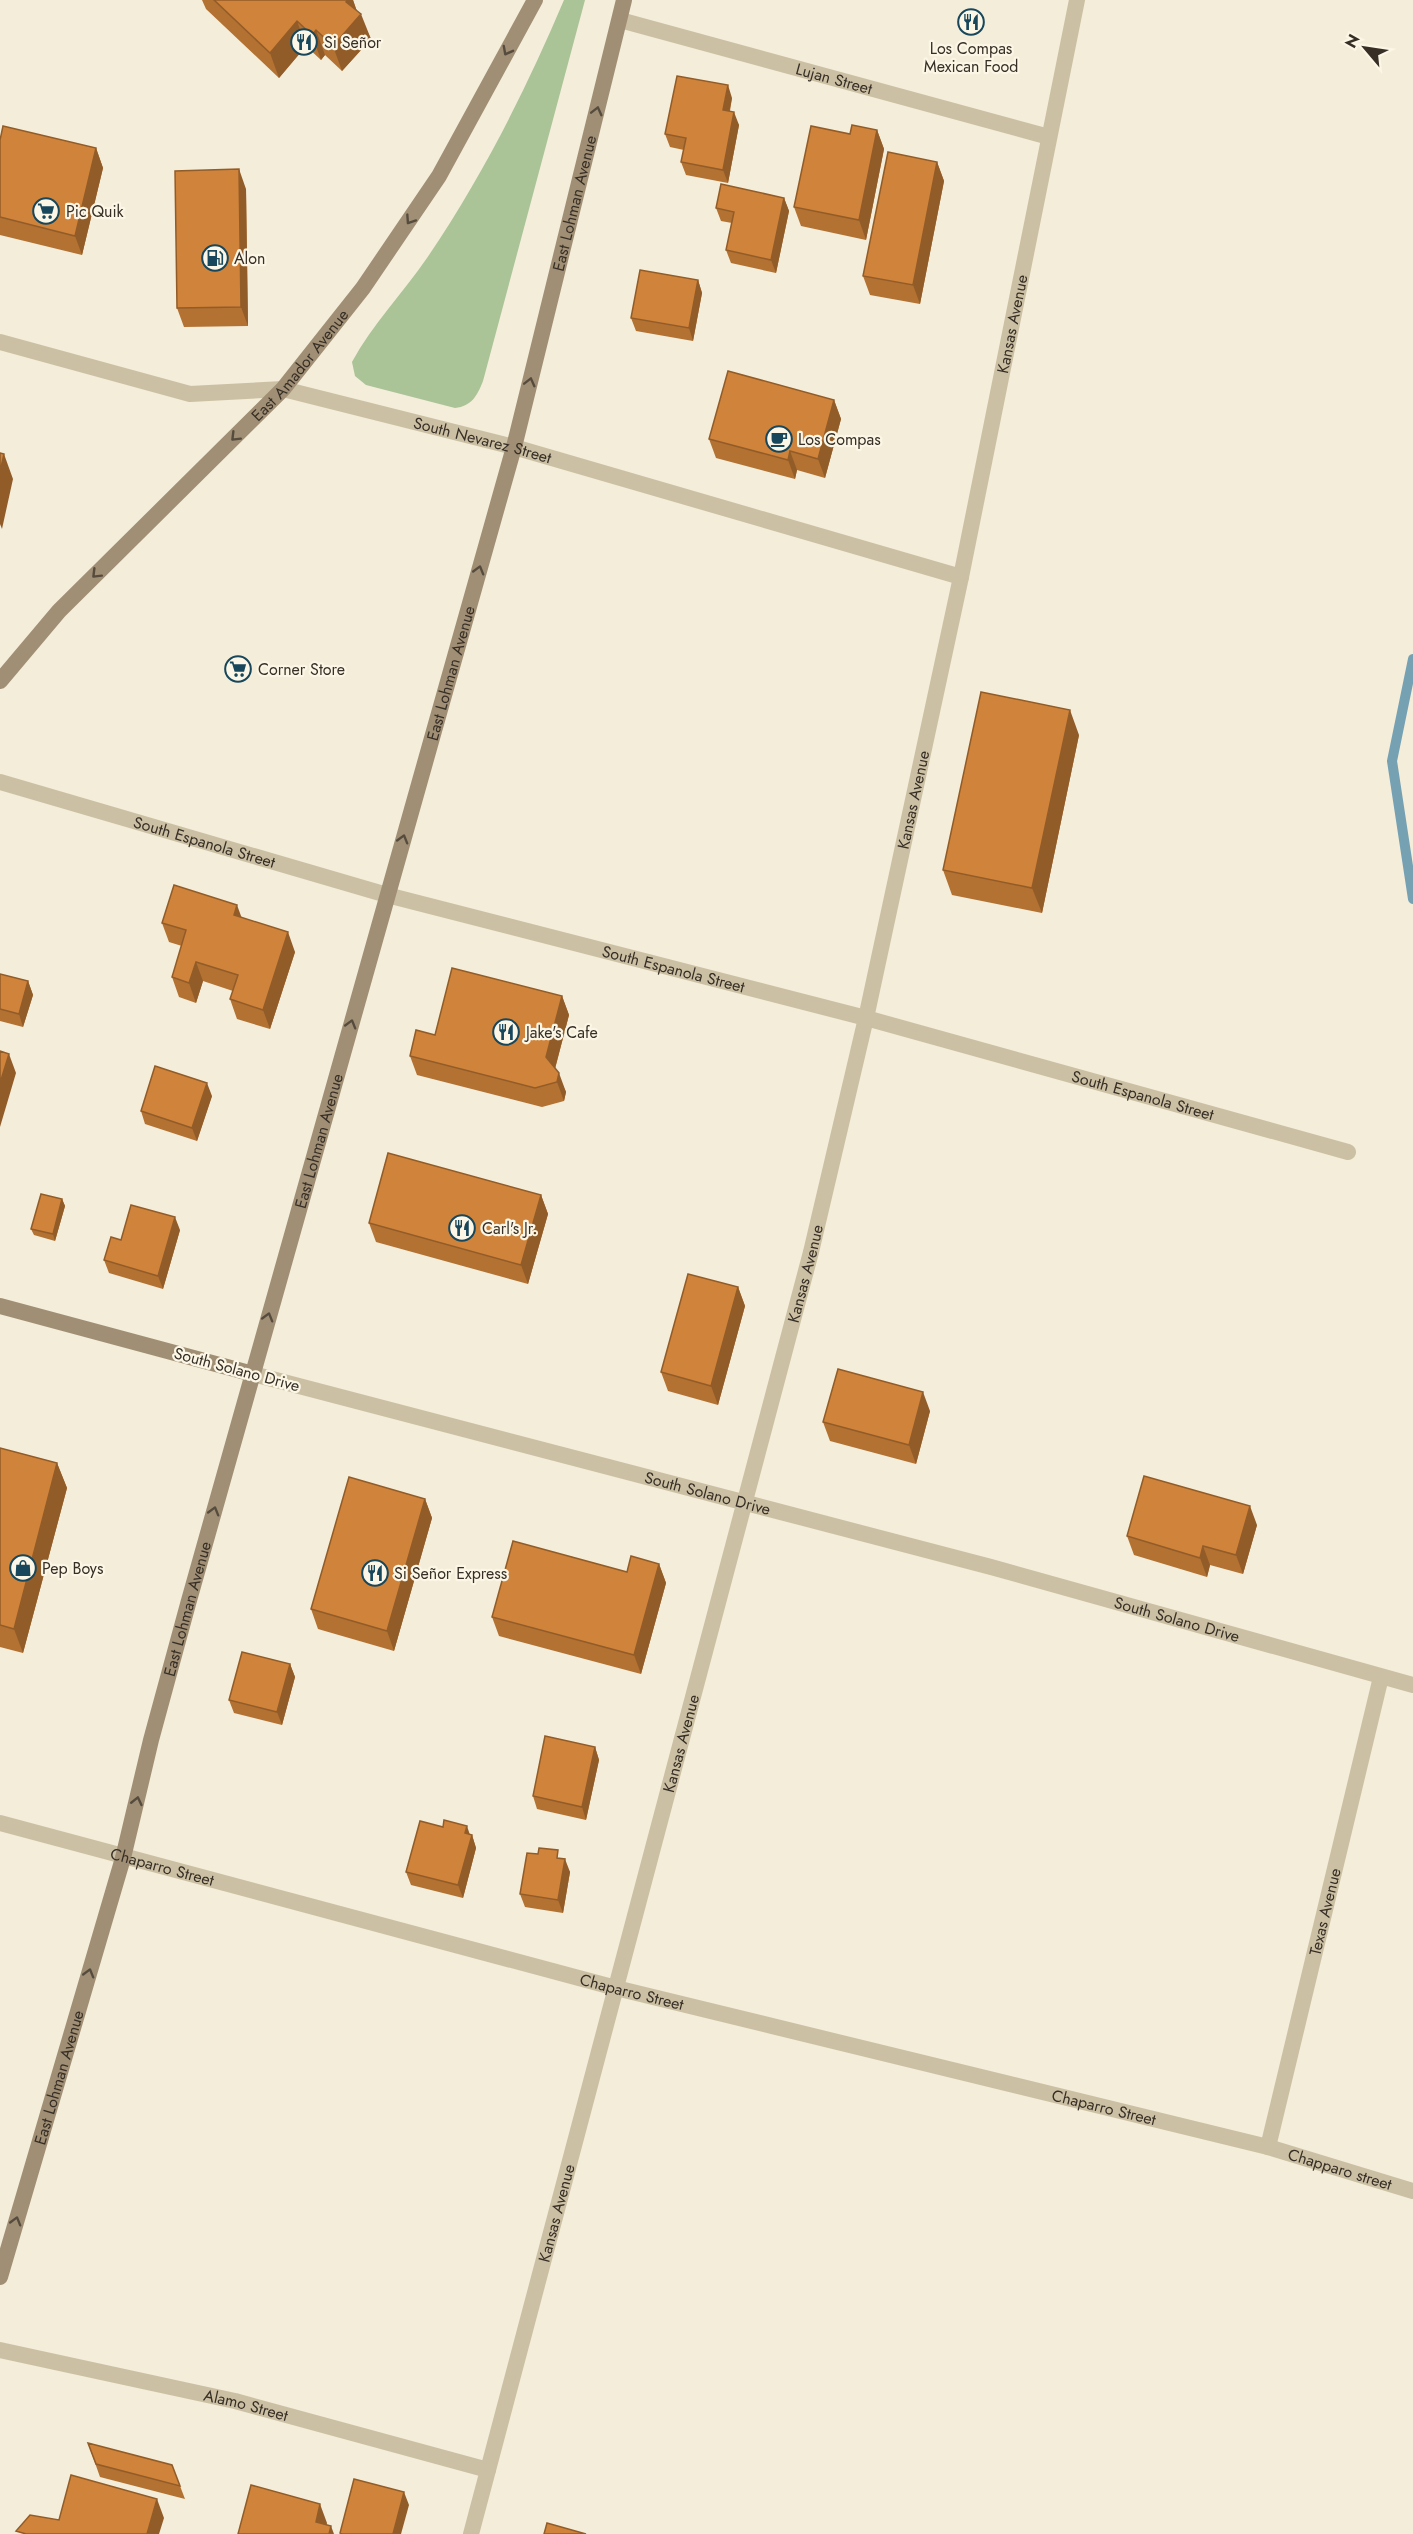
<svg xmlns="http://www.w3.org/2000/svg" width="1413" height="2534" font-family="Jost,sans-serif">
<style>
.green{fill:#aac397}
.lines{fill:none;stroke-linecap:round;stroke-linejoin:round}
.stream{stroke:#75a1b3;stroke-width:10}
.minor{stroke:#ccc0a4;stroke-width:16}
.tertiary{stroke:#ccc0a4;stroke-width:16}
.secondary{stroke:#a08f75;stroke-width:16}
.wall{fill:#b37132}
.shaded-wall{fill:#925c29}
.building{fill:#d0833a;stroke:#925c29;stroke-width:1.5}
.oneway{stroke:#564c3e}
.labels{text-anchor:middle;stroke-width:4.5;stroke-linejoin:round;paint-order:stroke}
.poi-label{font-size:16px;fill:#372f26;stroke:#fbf6e5;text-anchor:start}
.street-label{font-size:16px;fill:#372f26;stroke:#fbf6e5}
</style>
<rect width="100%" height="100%" fill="#f3edd9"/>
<path class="green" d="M 564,0 L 585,0 L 483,381 C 477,396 472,406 455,408 L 366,385 L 355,376 L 352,362 C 372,325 403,293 427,258 C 482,177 526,90 564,0 Z"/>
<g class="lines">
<path class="stream" d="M 1413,659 L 1392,761 L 1413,899"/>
<g class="minor">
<path id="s1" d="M 620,20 L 1049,137"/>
<path id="s2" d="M 0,342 L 190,394 L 283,389 L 514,447 L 961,577"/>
<path id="s3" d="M 0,782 L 387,895 L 866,1018 L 1348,1152"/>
<path id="s4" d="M 0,1823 L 616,1988 L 1268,2147 L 1413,2191"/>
<path id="s5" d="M 1268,2147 L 1381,1677"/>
<path id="s6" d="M 0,2350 L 235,2401 L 488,2470"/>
<path id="s7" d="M 471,2534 L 811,1252 L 866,1018 L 961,577 L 1077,0"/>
</g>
<path class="tertiary" id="s8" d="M 253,1374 L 991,1567 L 1413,1685"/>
<g class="secondary">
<path id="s9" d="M 0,681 L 59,611 L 283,389 L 363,288 L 439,176 L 535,0"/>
<path d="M 0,1306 L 253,1374"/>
<path id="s10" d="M 0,2277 L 123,1858 L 151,1740 L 188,1604 L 514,447 L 624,0"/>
</g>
</g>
<path class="wall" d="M 202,0 L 353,0 L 356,9 L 371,39 L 342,71 L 325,55 L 321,60 L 306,46 L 279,78 L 206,9 Z
M 732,98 L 730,111 L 739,125 L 728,183 L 686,175 L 681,162 L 684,150 L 670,147 L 665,134 Z
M 877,130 L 884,149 L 866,240 L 801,226 L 794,207 L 850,134 Z
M 0,140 L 96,148 L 103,168 L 82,255 L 0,235 Z
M 937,162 L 944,181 L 920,304 L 870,295 L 863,276 Z
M 246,189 L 248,326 L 184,327 L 177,308 Z
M 784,198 L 789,211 L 776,273 L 731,263 L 726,250 L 732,223 L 721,221 L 716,208 Z
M 698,280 L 702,293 L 693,341 L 636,331 L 631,318 Z
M 834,400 L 841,419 L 825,478 L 797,470 L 795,479 L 716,458 L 709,439 Z
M 1079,735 L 1042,913 L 952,895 L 943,870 Z
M 242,918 L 295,952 L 270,1029 L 237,1019 L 230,999 L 233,991 L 203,981 L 196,1003 L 179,997 L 172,977 L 182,946 L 169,942 L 162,923 Z
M 0,974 L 28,981 L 33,995 L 23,1027 L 0,1021 Z
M 562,996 L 569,1015 L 555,1069 L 566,1092 L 564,1101 L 542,1107 L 417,1075 L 410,1056 L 435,1035 Z
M 212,1096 L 197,1141 L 145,1124 L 141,1111 Z
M 541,1195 L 548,1214 L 528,1284 L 376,1242 L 369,1223 Z
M 62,1199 L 65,1206 L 55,1241 L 34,1235 L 31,1229 Z
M 180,1230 L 163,1289 L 109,1273 L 104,1260 L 121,1240 Z
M 738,1287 L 745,1306 L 718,1405 L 668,1391 L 661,1372 Z
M 930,1411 L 916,1464 L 830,1441 L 823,1422 Z
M 0,1448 L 57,1463 L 67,1488 L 23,1653 L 0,1647 Z
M 425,1499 L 432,1518 L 394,1651 L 318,1629 L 311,1609 Z
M 1257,1525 L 1243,1574 L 1210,1565 L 1207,1577 L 1134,1555 L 1127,1536 Z
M 659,1564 L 666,1583 L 641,1674 L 499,1636 L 492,1617 Z
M 290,1664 L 295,1677 L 282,1725 L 234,1713 L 229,1700 Z
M 595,1747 L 599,1760 L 586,1820 L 537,1809 L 533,1796 Z
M 470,1835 L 472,1835 L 476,1848 L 463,1898 L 411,1885 L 406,1872 Z
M 561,1858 L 570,1872 L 563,1913 L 525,1907 L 520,1894 Z
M 88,2443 L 172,2465 L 185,2499 L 100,2477 Z"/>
<path class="shaded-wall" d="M 345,0 L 353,0 L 359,17 L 361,14 L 371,39 L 342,71 L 333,46 Z
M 297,21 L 306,46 L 279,78 L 270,53 Z
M 316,30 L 325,55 L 321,60 L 312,35 Z
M 728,85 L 732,98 L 727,123 L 723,110 Z
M 734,112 L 739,125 L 728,183 L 723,170 Z
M 877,130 L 884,149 L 866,240 L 859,220 Z
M 96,148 L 103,168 L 82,255 L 75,236 Z
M 937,162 L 944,181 L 920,304 L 913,285 Z
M 239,169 L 246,189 L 248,326 L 241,307 Z
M 784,198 L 789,211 L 776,273 L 771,260 Z
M 698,280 L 702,293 L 693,341 L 689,328 Z
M 834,400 L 841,419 L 825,478 L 818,459 Z
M 790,451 L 797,470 L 795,479 L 788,460 Z
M 4,454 L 13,479 L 2,529 L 0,524 L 0,455 Z
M 1070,710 L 1079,735 L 1042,913 L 1032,888 Z
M 237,905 L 244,924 L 234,915 Z
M 288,932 L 295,952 L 270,1029 L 263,1010 Z
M 196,962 L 203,981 L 196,1003 L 189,983 Z
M 28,981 L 33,995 L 23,1027 L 19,1014 Z
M 562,996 L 569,1015 L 553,1076 L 546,1057 Z
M 9,1054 L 16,1073 L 0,1127 L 0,1083 Z
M 559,1073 L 566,1092 L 564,1101 L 557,1082 Z
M 207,1083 L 212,1096 L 197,1141 L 192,1128 Z
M 541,1195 L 548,1214 L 528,1284 L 521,1265 Z
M 62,1199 L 65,1206 L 55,1241 L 53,1234 Z
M 175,1217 L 180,1230 L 163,1289 L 158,1276 Z
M 738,1287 L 745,1306 L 718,1405 L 711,1386 Z
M 923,1392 L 930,1411 L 916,1464 L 909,1445 Z
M 57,1463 L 67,1488 L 23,1653 L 14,1629 Z
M 425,1499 L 432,1518 L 394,1651 L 387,1631 Z
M 1250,1506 L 1257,1525 L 1243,1574 L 1236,1555 Z
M 1203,1546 L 1210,1565 L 1207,1577 L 1200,1558 Z
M 659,1564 L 666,1583 L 641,1674 L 634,1655 Z
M 290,1664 L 295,1677 L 282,1725 L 277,1712 Z
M 595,1747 L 599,1760 L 586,1820 L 582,1807 Z
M 467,1826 L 471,1838 L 472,1835 L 476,1848 L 463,1898 L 458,1885 L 465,1833 Z
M 565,1859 L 570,1872 L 563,1913 L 558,1900 Z
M 404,2492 L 409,2505 L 401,2534 L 393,2534 Z
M 157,2499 L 164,2518 L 159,2534 L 147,2534 Z
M 320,2504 L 327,2523 L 325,2534 L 316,2522 Z
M 331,2526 L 334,2534 L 329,2534 Z"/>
<path class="building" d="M 214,0 L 348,0 L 346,2 L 361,14 L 333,46 L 316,30 L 312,35 L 297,21 L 270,53 Z
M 677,76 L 728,85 L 723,110 L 734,112 L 723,170 L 681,162 L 686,138 L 665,134 Z
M 852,125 L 877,130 L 859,220 L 794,207 L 811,126 L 850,134 Z
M 3,126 L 96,148 L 75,236 L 0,217 L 0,140 Z
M 888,152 L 937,162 L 913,285 L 863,276 Z
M 239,169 L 241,307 L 177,308 L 175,171 Z
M 721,184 L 784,198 L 771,260 L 726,250 L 734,212 L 716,208 Z
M 640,270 L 698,280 L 689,328 L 631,318 Z
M 728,371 L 834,400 L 818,459 L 790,451 L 788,460 L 709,439 Z
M 0,453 L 4,454 L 0,472 Z
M 981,692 L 1070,710 L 1032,888 L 943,870 Z
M 174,885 L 237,905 L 234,915 L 288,932 L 263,1010 L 230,999 L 238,975 L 196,962 L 189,983 L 172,977 L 186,930 L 162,923 Z
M 452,968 L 562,996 L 546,1057 L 559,1073 L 557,1082 L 535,1088 L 410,1056 L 416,1030 L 435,1035 Z
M 0,974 L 28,981 L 19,1014 L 0,1009 Z
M 0,1051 L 9,1054 L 0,1083 Z
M 155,1066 L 207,1083 L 192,1128 L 141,1111 Z
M 388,1153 L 541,1195 L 521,1265 L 369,1223 Z
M 41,1194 L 62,1199 L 53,1234 L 31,1229 Z
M 131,1205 L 175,1217 L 158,1276 L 104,1260 L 111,1237 L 121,1240 Z
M 688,1274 L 738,1287 L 711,1386 L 661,1372 Z
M 838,1369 L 923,1392 L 909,1445 L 823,1422 Z
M 0,1448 L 57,1463 L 14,1629 L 0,1625 Z
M 1144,1476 L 1250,1506 L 1236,1555 L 1203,1546 L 1200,1558 L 1127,1536 Z
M 349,1477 L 425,1499 L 387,1631 L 311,1609 Z
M 513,1541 L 627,1572 L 631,1556 L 659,1564 L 634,1655 L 492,1617 Z
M 242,1652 L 290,1664 L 277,1712 L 229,1700 Z
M 545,1736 L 595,1747 L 582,1807 L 533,1796 Z
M 444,1820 L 467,1826 L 465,1833 L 472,1835 L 458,1885 L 406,1872 L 420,1821 L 443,1827 Z
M 539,1848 L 558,1850 L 557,1858 L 565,1859 L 558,1900 L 520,1894 L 527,1853 L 538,1854 Z
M 88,2443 L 172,2465 L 180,2486 L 96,2464 Z
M 71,2475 L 157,2499 L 147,2534 L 26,2534 L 16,2531 L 30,2515 L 59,2520 Z
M 354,2479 L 404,2492 L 393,2534 L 342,2534 L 340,2533 Z
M 251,2485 L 320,2504 L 316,2522 L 331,2526 L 329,2534 L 238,2534 Z
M 547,2523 L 586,2534 L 544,2534 Z"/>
<defs><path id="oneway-chevron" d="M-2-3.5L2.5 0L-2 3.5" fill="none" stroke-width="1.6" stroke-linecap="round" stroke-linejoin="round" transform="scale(1.5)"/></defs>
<g class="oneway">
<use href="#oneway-chevron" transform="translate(507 51) rotate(118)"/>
<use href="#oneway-chevron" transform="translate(597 111) rotate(-76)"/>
<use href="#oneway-chevron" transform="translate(410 220) rotate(124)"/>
<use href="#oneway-chevron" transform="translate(530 382) rotate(-76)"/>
<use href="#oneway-chevron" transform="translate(235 437) rotate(135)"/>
<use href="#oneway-chevron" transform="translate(479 570) rotate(-74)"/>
<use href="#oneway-chevron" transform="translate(96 574) rotate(135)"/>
<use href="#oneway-chevron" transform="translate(403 839) rotate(-74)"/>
<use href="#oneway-chevron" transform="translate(351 1024) rotate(-74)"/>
<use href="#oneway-chevron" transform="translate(268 1317) rotate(-74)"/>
<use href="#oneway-chevron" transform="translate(214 1511) rotate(-74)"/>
<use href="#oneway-chevron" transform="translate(137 1801) rotate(-77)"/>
<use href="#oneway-chevron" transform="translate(89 1973) rotate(-74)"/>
<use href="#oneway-chevron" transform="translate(16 2221) rotate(-74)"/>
</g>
<defs>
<g id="restaurant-ring" transform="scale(1.35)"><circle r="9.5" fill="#fbf6e5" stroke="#18475c" stroke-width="1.5"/><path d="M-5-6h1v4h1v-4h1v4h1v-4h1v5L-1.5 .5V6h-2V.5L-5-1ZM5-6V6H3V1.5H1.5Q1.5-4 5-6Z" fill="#18475c"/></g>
<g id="supermarket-ring" transform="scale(1.35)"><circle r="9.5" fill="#fbf6e5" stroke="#18475c" stroke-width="1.5"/><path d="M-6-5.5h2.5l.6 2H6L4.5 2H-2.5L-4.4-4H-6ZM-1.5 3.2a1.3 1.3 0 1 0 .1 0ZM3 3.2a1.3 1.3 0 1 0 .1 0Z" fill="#18475c"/></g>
<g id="fuel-ring" transform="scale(1.35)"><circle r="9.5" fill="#fbf6e5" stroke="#18475c" stroke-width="1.5"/><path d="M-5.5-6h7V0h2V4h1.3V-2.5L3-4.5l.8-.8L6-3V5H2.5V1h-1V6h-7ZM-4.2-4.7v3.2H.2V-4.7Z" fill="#18475c"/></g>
<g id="cafe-ring" transform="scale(1.35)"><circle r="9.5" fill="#fbf6e5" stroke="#18475c" stroke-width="1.5"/><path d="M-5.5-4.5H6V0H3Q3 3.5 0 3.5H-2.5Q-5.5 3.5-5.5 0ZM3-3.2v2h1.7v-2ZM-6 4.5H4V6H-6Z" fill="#18475c"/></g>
<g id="shop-ring" transform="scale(1.35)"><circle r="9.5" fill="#fbf6e5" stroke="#18475c" stroke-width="1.5"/><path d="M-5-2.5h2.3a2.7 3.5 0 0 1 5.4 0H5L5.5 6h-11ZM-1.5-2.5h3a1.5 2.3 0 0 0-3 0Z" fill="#18475c"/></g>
</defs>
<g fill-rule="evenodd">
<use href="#restaurant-ring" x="971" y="22"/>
<use href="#restaurant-ring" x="304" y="42"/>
<use href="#supermarket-ring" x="46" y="211"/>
<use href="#fuel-ring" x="215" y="258"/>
<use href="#cafe-ring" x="779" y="439"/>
<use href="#supermarket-ring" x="238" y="669"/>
<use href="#restaurant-ring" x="506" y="1032"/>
<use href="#restaurant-ring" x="462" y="1228"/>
<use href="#shop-ring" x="23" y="1568"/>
<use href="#restaurant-ring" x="375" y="1573"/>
</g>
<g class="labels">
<g class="poi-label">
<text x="324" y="48">Si Señor</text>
<text x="971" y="54" text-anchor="middle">Los Compas<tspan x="971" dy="18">Mexican Food</tspan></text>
<text x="66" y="217">Pic Quik</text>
<text x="234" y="264">Alon</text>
<text x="798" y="445">Los Compas</text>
<text x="258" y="675">Corner Store</text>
<text x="526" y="1038">Jake's Cafe</text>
<text x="482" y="1234">Carl's Jr.</text>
<text x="42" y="1574">Pep Boys</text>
<text x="394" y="1579">Si Señor Express</text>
</g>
<g class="street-label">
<text dy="6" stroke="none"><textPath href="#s1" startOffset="222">Lujan Street</textPath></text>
<text dy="6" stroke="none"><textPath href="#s10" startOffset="2152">East Lohman Avenue</textPath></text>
<text dy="6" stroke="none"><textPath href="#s7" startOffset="2276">Kansas Avenue</textPath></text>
<text dy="6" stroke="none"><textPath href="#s9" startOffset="436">East Amador Avenue</textPath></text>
<text dy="6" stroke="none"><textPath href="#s2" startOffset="496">South Nevarez Street</textPath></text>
<text dy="6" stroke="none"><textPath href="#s10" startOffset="1666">East Lohman Avenue</textPath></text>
<text dy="6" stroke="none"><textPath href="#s7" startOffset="1790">Kansas Avenue</textPath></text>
<text dy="6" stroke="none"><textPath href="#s3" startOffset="213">South Espanola Street</textPath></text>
<text dy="6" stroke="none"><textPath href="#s3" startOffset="699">South Espanola Street</textPath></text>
<text dy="6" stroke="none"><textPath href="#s3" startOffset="1185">South Espanola Street</textPath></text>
<text dy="6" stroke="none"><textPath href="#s10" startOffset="1180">East Lohman Avenue</textPath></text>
<text dy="6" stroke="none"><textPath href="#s7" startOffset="1304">Kansas Avenue</textPath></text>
<text transform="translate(237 1369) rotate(15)" y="6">South Solano Drive</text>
<text dy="6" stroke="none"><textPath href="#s8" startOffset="470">South Solano Drive</textPath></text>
<text dy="6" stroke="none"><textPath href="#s10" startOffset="694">East Lohman Avenue</textPath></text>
<text dy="6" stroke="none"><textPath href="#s8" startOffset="956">South Solano Drive</textPath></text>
<text dy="6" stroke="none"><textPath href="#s7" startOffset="818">Kansas Avenue</textPath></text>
<text dy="6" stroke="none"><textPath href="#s4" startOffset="168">Chaparro Street</textPath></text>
<text dy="6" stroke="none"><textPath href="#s5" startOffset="242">Texas Avenue</textPath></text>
<text dy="6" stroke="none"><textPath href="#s4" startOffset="654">Chaparro Street</textPath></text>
<text dy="6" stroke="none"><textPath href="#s10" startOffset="208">East Lohman Avenue</textPath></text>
<text dy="6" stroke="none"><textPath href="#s4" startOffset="1140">Chaparro Street</textPath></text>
<text dy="6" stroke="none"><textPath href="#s4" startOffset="1384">Chapparo street</textPath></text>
<text dy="6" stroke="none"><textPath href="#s7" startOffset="332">Kansas Avenue</textPath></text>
<text dy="6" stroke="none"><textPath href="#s6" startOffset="252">Alamo Street</textPath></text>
</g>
</g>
<g transform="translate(1365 48) rotate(299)" stroke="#fbf6e5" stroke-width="4.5" paint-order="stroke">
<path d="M0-4.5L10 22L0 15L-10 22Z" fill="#372f26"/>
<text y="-9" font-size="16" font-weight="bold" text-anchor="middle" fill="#372f26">N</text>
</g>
</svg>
